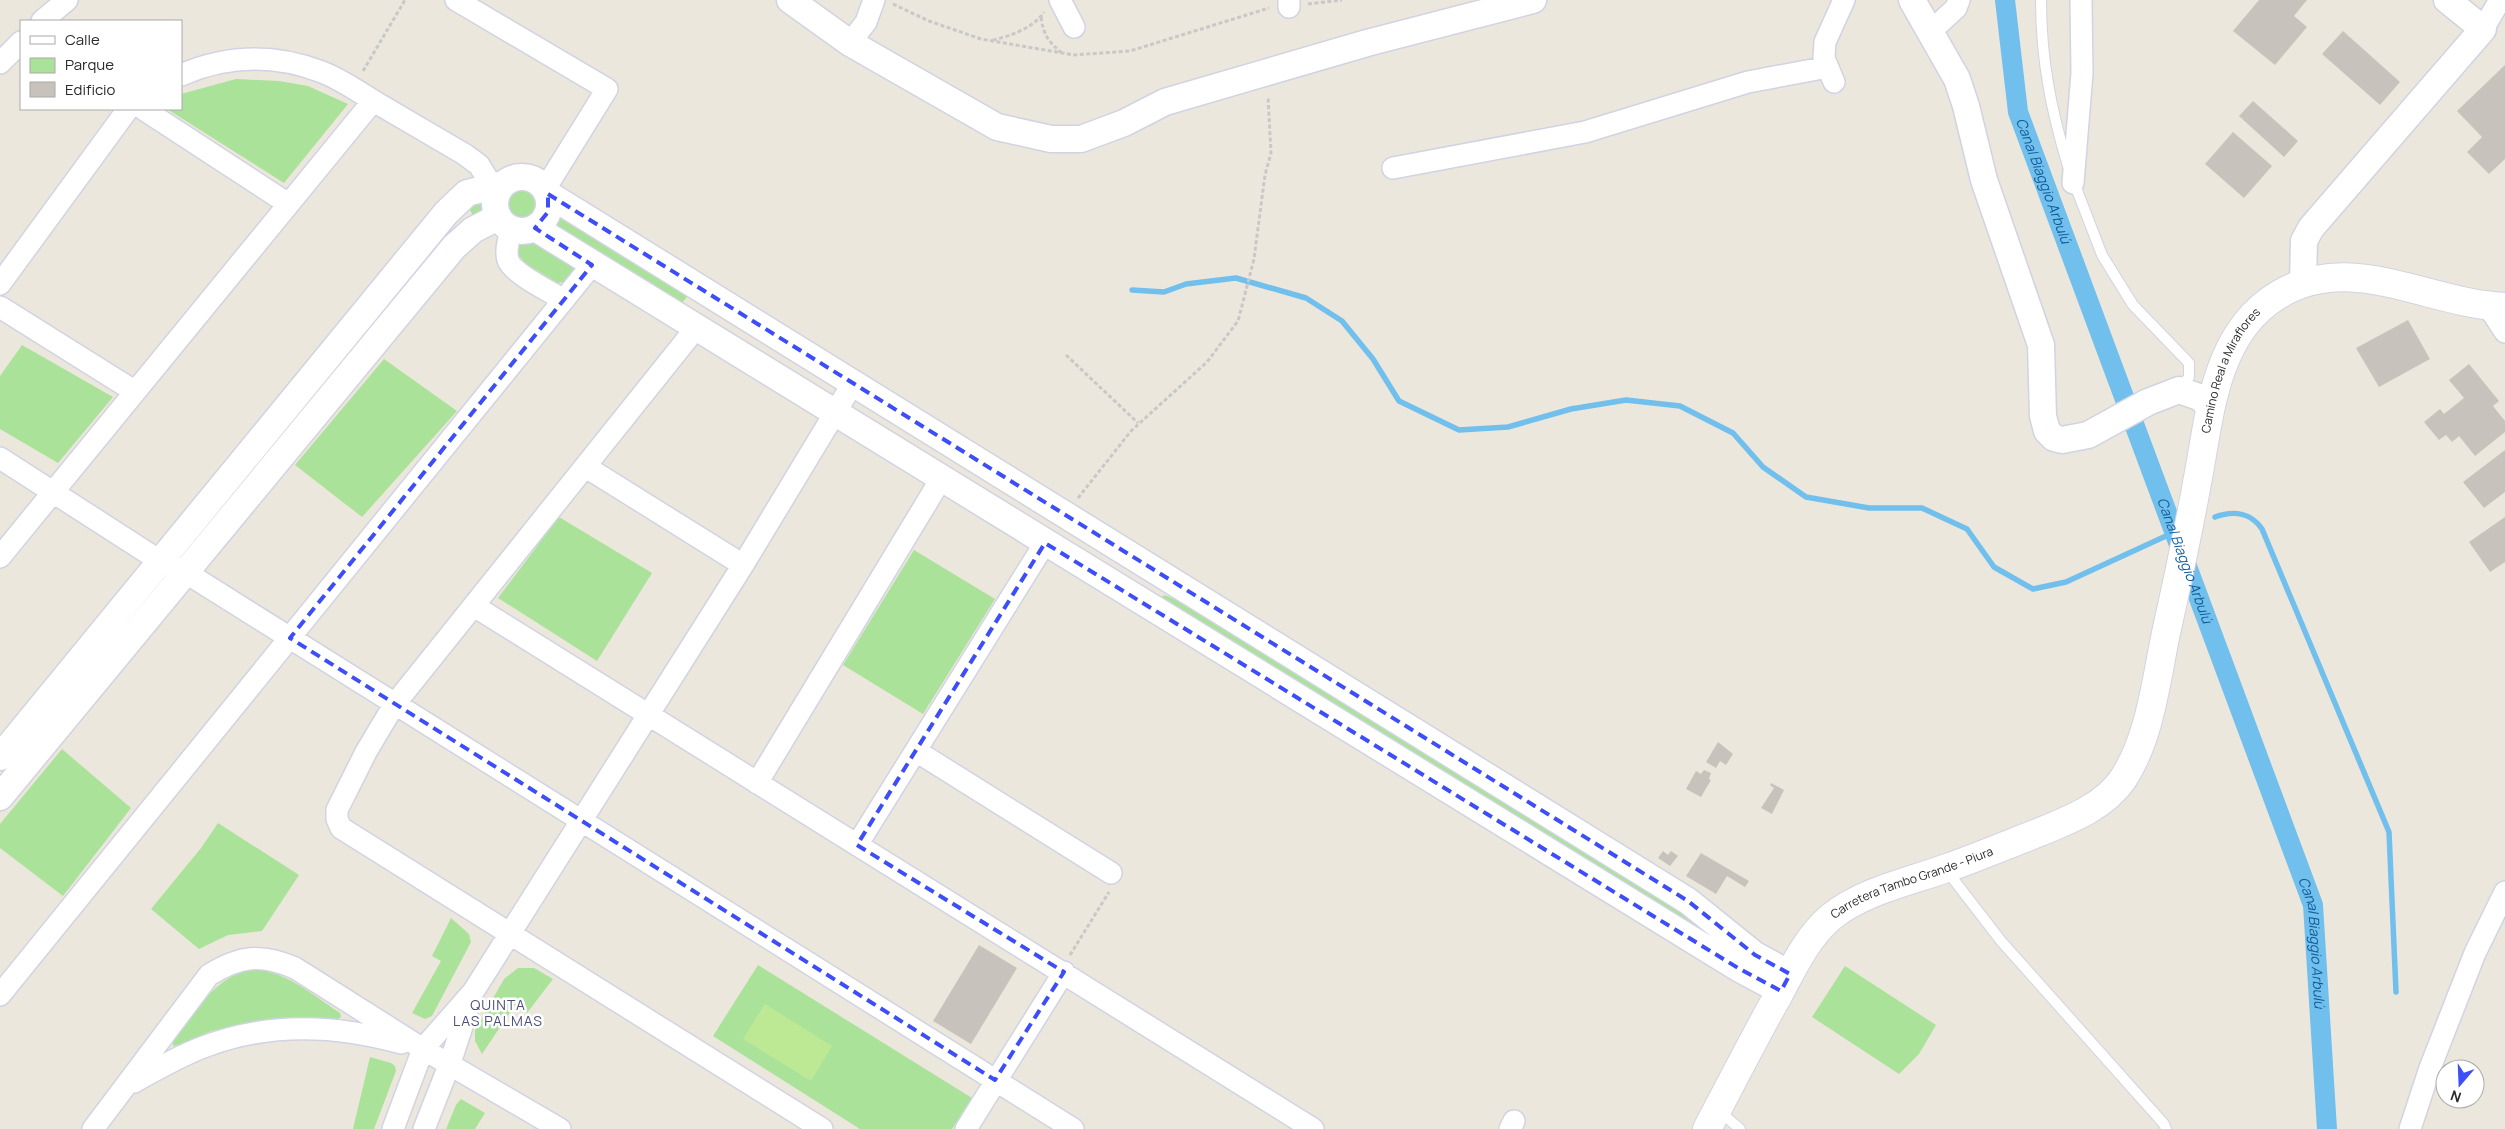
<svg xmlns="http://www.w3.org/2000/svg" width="2505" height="1129" font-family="Manrope,sans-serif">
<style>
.green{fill:#aae299}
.pitch{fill:#bde995}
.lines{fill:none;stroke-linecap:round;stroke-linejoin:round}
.stream{stroke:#70bfed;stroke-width:5.5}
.canal{stroke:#70bfed;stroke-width:20}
.building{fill:#c7c3bc}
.service-casing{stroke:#d1d3e3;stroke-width:12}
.minor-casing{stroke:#d1d3e3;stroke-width:24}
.tertiary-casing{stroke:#d1d3e3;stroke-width:29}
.secondary-casing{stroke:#d1d3e3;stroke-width:30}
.path{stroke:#c8c8c8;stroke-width:3;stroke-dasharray:4 2.5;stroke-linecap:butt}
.service{stroke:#fff;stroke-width:10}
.minor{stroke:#fff;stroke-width:21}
.tertiary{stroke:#fff;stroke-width:26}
.secondary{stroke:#fff;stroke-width:28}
.marked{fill:none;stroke:#3d4df8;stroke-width:4;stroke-dasharray:10 6;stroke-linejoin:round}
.labels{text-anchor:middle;stroke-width:5;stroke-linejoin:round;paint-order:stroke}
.street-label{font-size:12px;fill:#2a2a2a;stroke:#fff}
.water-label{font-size:14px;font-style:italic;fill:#0f5b99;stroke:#fff}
.neighbourhood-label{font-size:14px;letter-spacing:1px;fill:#4b4e7a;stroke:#fff}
</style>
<rect width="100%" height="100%" fill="#ece7dc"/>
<path class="green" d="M 236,79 L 279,81 L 308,86 L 348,104 L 284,183 L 167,109 L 181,109 L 181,94 Z
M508 205a15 15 0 1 1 30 0a15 15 0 1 1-30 0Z
M 488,198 L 489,209 L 474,218 L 465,200 Z
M 554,212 L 690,293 L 679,307 L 549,223 Z
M 531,239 L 574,266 L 573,274 L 565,282 L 558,283 L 526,264 L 516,252 L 520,242 Z
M 22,345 L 113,397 L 58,463 L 0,429 L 0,376 Z
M 384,359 L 457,411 L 362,517 L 295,465 Z
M 559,517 L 652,573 L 597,661 L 498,598 Z
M 914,550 L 995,599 L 923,714 L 843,665 Z
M 1164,595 L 1202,609 L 1601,854 L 1747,959 L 1159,600 Z
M 62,749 L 131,808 L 63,896 L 0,848 L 0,824 Z
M 218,823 L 299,875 L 262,931 L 228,935 L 199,949 L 151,909 L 201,848 Z
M 451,918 L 469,934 L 471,942 L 432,1016 L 425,1019 L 412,1013 L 441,961 L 432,956 Z
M 758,965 L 972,1098 L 952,1129 L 860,1129 L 713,1036 Z
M 1845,966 L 1936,1025 L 1919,1054 L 1899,1074 L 1812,1017 Z
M 518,968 L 534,968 L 553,979 L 527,1013 L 515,1005 L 482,1054 L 475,1041 L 475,1030 L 504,979 Z
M 254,969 C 287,972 313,995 340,1013 L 341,1017 L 338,1019 C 295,1016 254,1020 212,1031 C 199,1035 187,1045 173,1046 L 173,1039 C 196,1011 216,975 254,969 Z
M 370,1057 L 391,1063 L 395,1066 L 396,1071 L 374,1129 L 353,1129 Z
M 461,1099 L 485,1113 L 475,1129 L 446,1129 L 456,1105 Z"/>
<path class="pitch" d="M 765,1004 L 832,1046 L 811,1081 L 743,1039 Z"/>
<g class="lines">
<path class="stream" d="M 1132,290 L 1164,292 L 1186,284 L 1236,278 L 1306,298 L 1342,321 L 1373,359 L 1399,401 L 1459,430 L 1508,427 L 1571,409 L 1626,400 L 1680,406 L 1733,433 L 1763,467 L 1806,497 L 1869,508 L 1922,508 L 1967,529 L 1994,567 L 2033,589 L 2066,582 L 2179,530
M 2215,517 C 2234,510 2251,513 2262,529 L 2389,832 L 2396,992"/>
<path class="canal" id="s1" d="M 2005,0 L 2018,112 L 2313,905 L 2327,1129"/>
</g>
<path class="building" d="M 2259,0 L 2307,0 L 2294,16 L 2307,27 L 2275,65 L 2233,31 Z
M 2343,31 L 2400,82 L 2380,105 L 2322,54 Z
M 2505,65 L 2505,159 L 2489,174 L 2467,152 L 2482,137 L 2457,111 Z
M 2253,101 L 2298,141 L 2284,157 L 2239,116 Z
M 2233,132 L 2272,166 L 2244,198 L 2205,164 Z
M 2408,320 L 2430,359 L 2379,387 L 2356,348 Z
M 2469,364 L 2499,401 L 2493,406 L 2505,421 L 2505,432 L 2475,456 L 2459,436 L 2452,442 L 2446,435 L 2439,440 L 2424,422 L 2440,409 L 2444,414 L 2464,398 L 2449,380 Z
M 2505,450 L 2505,492 L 2484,508 L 2463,482 Z
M 2505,517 L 2505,562 L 2490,572 L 2469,542 Z
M 1718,742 L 1733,754 L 1726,765 L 1720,761 L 1716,768 L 1706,762 Z
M 1704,770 L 1711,773 L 1709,779 L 1711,780 L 1701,797 L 1686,789 L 1696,771 L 1701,774 Z
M 1771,783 L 1784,790 L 1772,814 L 1761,808 L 1774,788 L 1770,785 Z
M 1663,851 L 1668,855 L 1671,851 L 1678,856 L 1670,866 L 1658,858 Z
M 1701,853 L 1749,881 L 1745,887 L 1727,876 L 1716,894 L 1686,876 Z
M 979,945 L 1017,968 L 971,1044 L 933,1021 Z"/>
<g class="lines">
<g class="service-casing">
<path id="service" d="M 2041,0 C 2041,59 2051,110 2068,166
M 2073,180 L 2102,255 L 2133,305 L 2189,363 L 2189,377 L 2179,390
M 1947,871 L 2001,941 L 2164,1124 L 2166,1129
M 1718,1110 L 1740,1129"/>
</g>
<g class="minor-casing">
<path id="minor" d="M 456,0 L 607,89 L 545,189
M 1060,0 L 1074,27
M 1289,7 L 1289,0
M 42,21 L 67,0
M 2483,29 L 2500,0
M 1931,31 L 1956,8 L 1959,0
M 850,43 L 866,22 L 874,0
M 0,63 L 21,42
M 181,75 C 227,55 275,54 322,72 C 343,80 363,95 382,106 C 409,122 437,138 464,154 L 479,165 L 492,186
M 1834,82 L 1824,58 L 1825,42 L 1844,0
M 143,109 L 287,203
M 1393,168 L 1585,132 L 1748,82 L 1828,67
M 2073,183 L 2082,73 L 2081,0
M 511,230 C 509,239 505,250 508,260 C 513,274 551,292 564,300
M 0,284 L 128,109
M 2488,306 L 2505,332
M 0,307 L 134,391
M 696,328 L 394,705 L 366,752 L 337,810 L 337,819 L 341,828 L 822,1129
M 0,458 L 160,561 L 185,572 L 1073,1129
M 586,467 L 743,565
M 0,557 L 373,101
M 474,606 L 1313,1129
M 916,751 L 1111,873
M 757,783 L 941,479
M 857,845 L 1045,543
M 0,995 L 592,265
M 134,1082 C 157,1069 181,1055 206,1046 C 270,1022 337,1025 401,1043
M 93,1129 L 209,975 C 240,956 260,953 295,968 L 423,1049 L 560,1129
M 393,1129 L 423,1049 L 473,992 L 743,565 L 853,383
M 424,1129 L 450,1063 L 470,1002
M 966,1129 L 1064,972
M 1510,1129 L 1514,1121
M 2410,1129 L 2430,1068 L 2475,953 L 2505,892"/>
</g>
<g class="tertiary-casing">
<path id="tertiary" d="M 790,0 L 850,43 L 997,127 L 1051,139 L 1081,139 L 1124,123 L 1165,102 L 1367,43 L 1533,0
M 1912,0 L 1957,79 L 1966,106 L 1984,180 L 2041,345 L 2043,416 L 2047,431 L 2054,438 L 2062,440 L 2088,435 L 2148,402 L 2179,390 L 2199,397 L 2210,406
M495 204a27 27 0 1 1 54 0a27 27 0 1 1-54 0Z
M 548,194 L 1688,901 L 1755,955 L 1790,974
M 535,228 L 1738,968 L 1781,991
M 2303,283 L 2304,241 L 2311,228 L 2483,29 L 2447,0
M 0,757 L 446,213 L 467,193 L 503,184
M 0,797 L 454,247 L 473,230 L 498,217"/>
</g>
<g class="secondary-casing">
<g id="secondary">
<path id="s2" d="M 1707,1129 C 1731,1084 1754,1038 1779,994 C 1793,968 1807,937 1831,917 C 1863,891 1908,882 1947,868 C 1978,857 2009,844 2040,832 C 2069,820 2104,807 2123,779 C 2150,738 2156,681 2166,633 C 2177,583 2188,534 2197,483 C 2209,422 2213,343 2268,302 C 2343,245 2425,304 2505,307"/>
</g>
</g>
<path class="path" d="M 893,4 L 929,21 L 981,39 L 1074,55 L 1130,51 L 1269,8
M 1308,4 L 1342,0
M 1041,17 C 1043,34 1049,43 1062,53
M 993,40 C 1010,36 1034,28 1044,12
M 363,71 L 405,0
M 1066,355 L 1138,423
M 1078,498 L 1131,431 L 1207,362 L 1238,321 L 1254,259 L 1265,175 L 1271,153 L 1268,96
M 1070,955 L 1109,892"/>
<use href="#service" class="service"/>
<use href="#minor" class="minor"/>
<use href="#tertiary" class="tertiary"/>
<use href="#secondary" class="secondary"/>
</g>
<path class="marked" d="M 548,194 L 1688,901 L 1755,955 L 1790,974 L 1781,991 L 1738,968 L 1045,543 L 857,845 L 1064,972 L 995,1080 L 290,638 L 592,265 L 535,228 L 548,212 Z"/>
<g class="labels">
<g class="street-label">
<text dy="4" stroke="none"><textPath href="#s2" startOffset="998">Camino Real a Miraflores</textPath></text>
<text dy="4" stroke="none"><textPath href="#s2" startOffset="335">Carretera Tambo Grande - Piura</textPath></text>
</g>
<g class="water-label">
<text dy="5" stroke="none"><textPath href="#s1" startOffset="186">Canal Biaggio Arbulú</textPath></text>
<text dy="5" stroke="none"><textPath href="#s1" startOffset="591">Canal Biaggio Arbulú</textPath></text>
<text dy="5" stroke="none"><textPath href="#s1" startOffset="996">Canal Biaggio Arbulú</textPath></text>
</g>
<g class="neighbourhood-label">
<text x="498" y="1010">QUINTA<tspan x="498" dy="16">LAS PALMAS</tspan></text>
</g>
</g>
<rect x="20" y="20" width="162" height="90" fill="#ffffff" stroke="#aaaaaa"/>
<rect x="30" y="36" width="25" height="8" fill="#ffffff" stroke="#aaaaaa"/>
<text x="65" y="45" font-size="15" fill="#2a2a2a">Calle</text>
<rect x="30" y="58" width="25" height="15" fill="#aae299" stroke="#aaaaaa"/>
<text x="65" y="70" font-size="15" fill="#2a2a2a">Parque</text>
<rect x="30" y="82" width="25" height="15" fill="#c7c3bc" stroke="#aaaaaa"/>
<text x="65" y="95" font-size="15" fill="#2a2a2a">Edificio</text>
<g transform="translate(2460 1084) rotate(199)"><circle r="24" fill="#ffffff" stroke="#aaaaaa"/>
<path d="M0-4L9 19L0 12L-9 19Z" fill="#3d4df8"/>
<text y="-8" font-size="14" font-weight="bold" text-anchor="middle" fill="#2a2a2a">N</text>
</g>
</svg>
